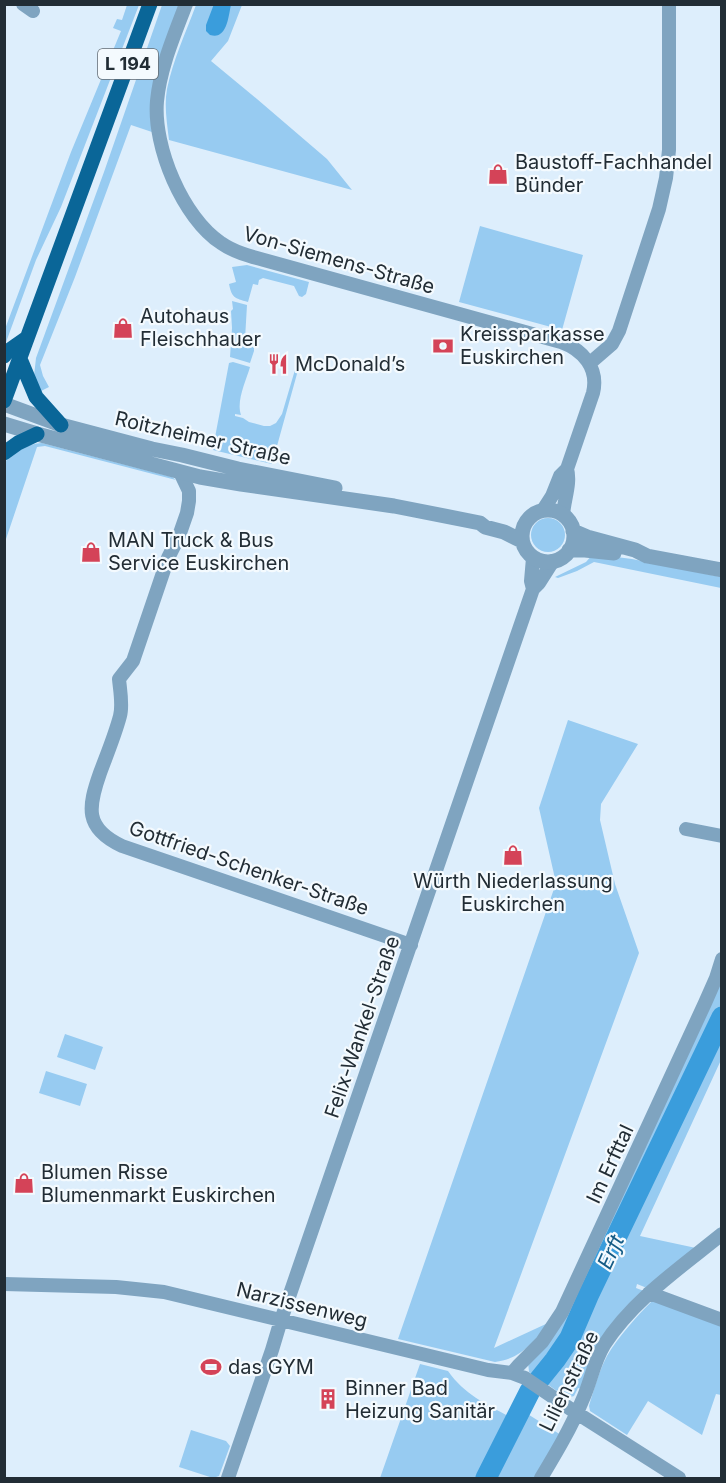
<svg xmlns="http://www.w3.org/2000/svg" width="726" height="1483" font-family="Inter,sans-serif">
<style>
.green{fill:#97cbf1}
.water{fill:#3a9ddc}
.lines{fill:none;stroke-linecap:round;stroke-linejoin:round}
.river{stroke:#3a9ddc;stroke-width:21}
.minor{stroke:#7fa4c0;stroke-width:14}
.tertiary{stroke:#7fa4c0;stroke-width:15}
.primary{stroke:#0a6698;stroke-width:15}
.labels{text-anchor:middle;stroke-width:4.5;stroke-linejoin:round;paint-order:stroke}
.shield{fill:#f4fafe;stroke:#616a71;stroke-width:1.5}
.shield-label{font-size:18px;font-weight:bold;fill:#222d35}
.poi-label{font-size:20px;fill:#222d35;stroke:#f4fafe;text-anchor:start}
.street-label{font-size:20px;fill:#222d35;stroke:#f4fafe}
.water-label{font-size:21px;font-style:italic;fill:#155c86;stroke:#f4fafe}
</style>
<rect width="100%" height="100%" fill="#ddeefc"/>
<path class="green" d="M 127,5 L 139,5 L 61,207 L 36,260 L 5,345 L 5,329 L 71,152 L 121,31 L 113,28 L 117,19 L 122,20 Z
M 162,5 L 179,5 L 152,91 L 150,106 L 152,132 L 131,125 L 75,277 L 40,365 L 43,376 L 49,387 L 39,392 L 34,376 L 36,358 L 104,172 Z
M 196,5 L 242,5 L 228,41 L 211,61 L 257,99 L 327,159 L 352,190 L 169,140 C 167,123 164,106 167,89 C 173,60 186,32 196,5 Z
M 480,226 L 583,255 L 562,330 L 459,302 Z
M 247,265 L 309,282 L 306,294 L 302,297 L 299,296 L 294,286 L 263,278 L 259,280 L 258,285 L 253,284 L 248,302 C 234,298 232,298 229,284 L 236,282 L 232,267 Z
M 232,301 L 247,305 L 245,339 L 254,339 L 254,351 L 250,363 L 230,357 L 232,328 L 231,311 L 233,309 Z
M 233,362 L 250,367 C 246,381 236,401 241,415 L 235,414 L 235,416 L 243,418 L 249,422 L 264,426 L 270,426 L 276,423 L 282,414 L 297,363 L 300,363 L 272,464 L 213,450 L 213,448 L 229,363 Z
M 42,443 L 172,477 L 176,480 L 45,446 L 37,447 L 5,542 L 5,462 C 14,450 28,444 42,443 Z
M531 535a17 17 0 1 1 34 0a17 17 0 1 1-34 0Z
M 593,554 L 632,559 L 721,577 L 721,588 L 594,562 L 577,571 L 558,578 L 555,577 L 586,562 Z
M 568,720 L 638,744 L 601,804 L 600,820 L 615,884 L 639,953 L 494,1348 L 548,1323 L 550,1324 C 533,1341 522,1359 495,1362 L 398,1339 L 556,883 L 539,808 Z
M 721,970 L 721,1005 L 716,1018 L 628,1206 L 565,1335 L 535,1376 L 529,1372 L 528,1362 L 535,1354 Z
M 65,1034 L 103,1047 L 95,1070 L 57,1057 Z
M 721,1034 L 721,1060 L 640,1236 L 696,1248 L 647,1288 L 637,1284 L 636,1288 L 644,1291 L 582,1389 L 578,1388 L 574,1396 L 567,1398 L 565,1396 L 566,1394 L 563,1392 L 561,1394 L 543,1381 L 560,1364 L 571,1345 L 601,1280 Z
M 46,1071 L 87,1084 L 80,1106 L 39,1093 Z
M 653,1300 L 721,1323 L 721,1395 L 716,1394 L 702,1435 L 648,1401 L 627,1435 L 590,1411 L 589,1406 C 594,1389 599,1371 607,1356 C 618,1337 637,1316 653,1300 Z
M 420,1364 L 448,1371 C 465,1395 486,1404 512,1418 L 481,1478 L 380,1478 Z
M 526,1413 L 561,1435 L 536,1478 L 490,1478 Z
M 191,1430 L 226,1441 L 230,1446 L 219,1476 L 213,1478 L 179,1467 Z"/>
<path class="water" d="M 214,4 L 231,5 C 229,13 228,29 220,34 C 218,36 214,36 210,35 L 206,31 L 206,25 Z"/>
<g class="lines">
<path class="river" d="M 486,1478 L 530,1391 L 555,1360 L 570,1338 L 588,1296 L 722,1017"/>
<path class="minor" d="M 23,4 L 33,11
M 186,4 C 174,36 160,68 157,101 C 153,147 183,218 221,243 C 234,252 249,256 264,260 L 561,342 C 583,350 599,368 593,393 L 567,469 L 560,476 L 552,496 L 543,510
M 590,363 L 612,344 L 619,331 L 659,209 L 666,178 L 669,150 L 669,4
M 180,472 L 189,491 L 189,501 L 187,513 L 179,536 L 168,558 L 133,661 L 119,679 C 120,690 123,705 120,716 C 115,735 107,754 100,773 C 88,807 84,828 122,846 L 411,945
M 563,515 C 564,500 571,483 567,469
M 533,589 L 531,581 L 533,558
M 686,829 L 722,836
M 4,1284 L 116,1287 L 164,1292 L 488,1370 L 512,1373 L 525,1378 L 572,1410 L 679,1478
M 649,1293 L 722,1320
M 512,1373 L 518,1366 L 542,1342 L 562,1312 L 705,1003 L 716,978 L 722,959
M 228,1478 L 272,1350 L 281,1320 L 533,589 L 539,583 L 553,561
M 541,1478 C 556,1453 571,1428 582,1401 C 591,1382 593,1363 604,1345 C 633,1300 680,1268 722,1234"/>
<path class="tertiary" d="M 4,404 L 61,425 L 152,449 L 182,455 L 238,469 L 335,488
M 4,424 L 37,434 L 200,477 L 241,484 L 394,506 L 480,523 L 485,527 L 504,532 L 522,541
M522 536a26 26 0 1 1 52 0a26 26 0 1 1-52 0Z
M 573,531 L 587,537 L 635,550 L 647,556 L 722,570
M 569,550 L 585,550 L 614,553"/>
<path class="primary" d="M 4,356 L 7,352 L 27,338
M 20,359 L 36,397 L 61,425
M 4,401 L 150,4
M 4,453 L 18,443 L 37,434"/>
</g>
<defs>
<g id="shop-bare" transform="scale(1.62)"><path d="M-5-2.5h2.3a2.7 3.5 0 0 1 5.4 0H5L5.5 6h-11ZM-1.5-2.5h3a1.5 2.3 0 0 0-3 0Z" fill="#d44358" stroke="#f4fafe" stroke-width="2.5" paint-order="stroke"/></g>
<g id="bank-bare" transform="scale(1.62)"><path d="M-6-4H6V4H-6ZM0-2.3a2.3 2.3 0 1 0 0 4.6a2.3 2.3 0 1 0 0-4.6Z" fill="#d44358" stroke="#f4fafe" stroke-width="2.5" paint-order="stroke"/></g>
<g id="restaurant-bare" transform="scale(1.62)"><path d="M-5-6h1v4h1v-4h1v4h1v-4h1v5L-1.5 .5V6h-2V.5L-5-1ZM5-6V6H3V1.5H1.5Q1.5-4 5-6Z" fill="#d44358" stroke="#f4fafe" stroke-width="2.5" paint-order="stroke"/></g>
<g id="stadium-bare" transform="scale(1.62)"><path d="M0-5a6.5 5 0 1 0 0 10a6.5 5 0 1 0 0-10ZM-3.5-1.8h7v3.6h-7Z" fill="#d44358" stroke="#f4fafe" stroke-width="2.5" paint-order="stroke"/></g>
<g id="building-bare" transform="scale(1.62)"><path d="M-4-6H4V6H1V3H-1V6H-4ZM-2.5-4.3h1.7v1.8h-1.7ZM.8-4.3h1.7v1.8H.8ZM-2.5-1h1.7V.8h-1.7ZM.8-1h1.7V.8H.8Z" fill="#d44358" stroke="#f4fafe" stroke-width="2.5" paint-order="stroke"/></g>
</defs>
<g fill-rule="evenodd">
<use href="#shop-bare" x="498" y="174"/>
<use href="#shop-bare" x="123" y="328"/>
<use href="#bank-bare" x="443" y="346"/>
<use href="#restaurant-bare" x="278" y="364"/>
<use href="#shop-bare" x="91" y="552"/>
<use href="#shop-bare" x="513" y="855"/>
<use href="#shop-bare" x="24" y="1183"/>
<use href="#stadium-bare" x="211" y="1367"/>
<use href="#building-bare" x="328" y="1399"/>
</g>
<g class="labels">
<rect class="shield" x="98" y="49" width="60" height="30" rx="4.5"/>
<g class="shield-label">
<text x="128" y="70">L 194</text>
</g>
<g class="poi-label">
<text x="515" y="169">Baustoff-Fachhandel<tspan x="515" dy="23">Bünder</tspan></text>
<text x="140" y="323">Autohaus<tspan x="140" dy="23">Fleischhauer</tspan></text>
<text x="460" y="341">Kreissparkasse<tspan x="460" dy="23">Euskirchen</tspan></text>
<text x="295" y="371">McDonald’s</text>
<text x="108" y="547">MAN Truck &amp; Bus<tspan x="108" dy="23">Service Euskirchen</tspan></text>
<text x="513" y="888" text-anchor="middle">Würth Niederlassung<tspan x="513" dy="23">Euskirchen</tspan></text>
<text x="41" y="1179">Blumen Risse<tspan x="41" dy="23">Blumenmarkt Euskirchen</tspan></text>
<text x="228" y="1374">das GYM</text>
<text x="345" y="1395">Binner Bad<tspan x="345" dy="23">Heizung Sanitär</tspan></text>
</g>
<g class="street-label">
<text transform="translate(339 260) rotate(16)" y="7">Von-Siemens-Straße</text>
<text transform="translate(203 438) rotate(13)" y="7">Roitzheimer Straße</text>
<text transform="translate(249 868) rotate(19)" y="7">Gottfried-Schenker-Straße</text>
<text transform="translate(362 1027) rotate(-71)" y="7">Felix-Wankel-Straße</text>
<text transform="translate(610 1164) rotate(-65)" y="7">Im Erfttal</text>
<text transform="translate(302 1305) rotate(14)" y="7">Narzissenweg</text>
<text transform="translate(569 1381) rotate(-64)" y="7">Lilienstraße</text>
</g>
<g class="water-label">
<text transform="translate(611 1252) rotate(-65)" y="7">Erft</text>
</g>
</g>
<rect width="726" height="1483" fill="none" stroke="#222d35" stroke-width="12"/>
</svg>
